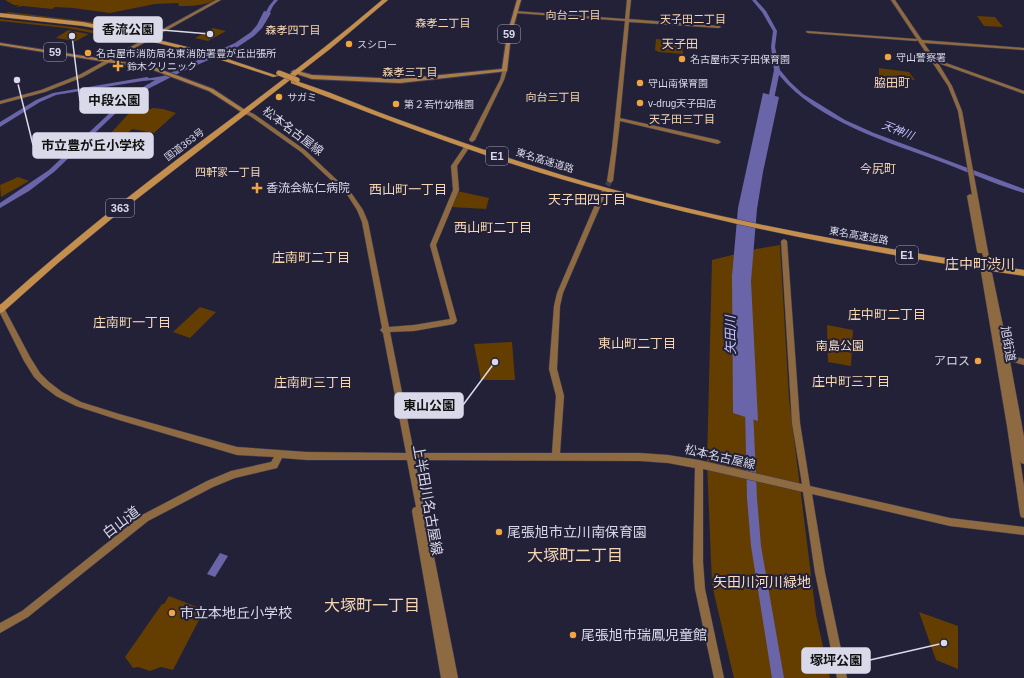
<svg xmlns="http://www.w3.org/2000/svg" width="1024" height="678" font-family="Arial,'Noto Sans JP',sans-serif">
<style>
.green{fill:#643d00}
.water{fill:#6965a8}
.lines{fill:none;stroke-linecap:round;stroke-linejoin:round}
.river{fill:#6965a8;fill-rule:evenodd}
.secondary-tunnel-far1{stroke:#3e3d53;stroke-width:5.5;stroke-dasharray:5.5 3;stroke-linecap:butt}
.secondary-tunnel{stroke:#3e3d53;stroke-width:7;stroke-dasharray:7 3.5;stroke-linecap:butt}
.secondary-casing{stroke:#403e54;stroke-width:1}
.primary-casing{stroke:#403e54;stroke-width:2}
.highway-casing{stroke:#403e54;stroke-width:1}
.secondary{fill:#8d6a42;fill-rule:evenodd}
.primary{fill:#aa7d48;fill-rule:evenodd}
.highway{fill:#c48e4d;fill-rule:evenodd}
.highway-bridge-casing{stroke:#403e54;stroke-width:6;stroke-linecap:butt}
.highway-bridge{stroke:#c48e4d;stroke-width:5.5}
.poi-dot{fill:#f1a540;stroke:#232138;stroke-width:1.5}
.labels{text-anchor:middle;stroke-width:4;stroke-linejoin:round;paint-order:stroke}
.far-poi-label{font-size:10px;fill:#d9d9e9;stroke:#232138;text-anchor:start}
.far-street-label{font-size:10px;fill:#d9d9e9;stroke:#232138}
.far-neighbourhood-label{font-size:11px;fill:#f7d7b2;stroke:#232138}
.shield{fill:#232138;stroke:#a2a2b4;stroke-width:1}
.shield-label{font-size:11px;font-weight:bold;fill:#d9d9e9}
.far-water-label{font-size:11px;font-style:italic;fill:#c6c5ff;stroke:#232138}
.far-quarter-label{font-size:12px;fill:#f7d7b2;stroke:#232138}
.street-label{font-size:12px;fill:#d9d9e9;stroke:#232138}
.poi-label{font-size:12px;fill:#d9d9e9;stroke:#232138;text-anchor:start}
.park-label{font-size:12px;fill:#fbdebd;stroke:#232138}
.neighbourhood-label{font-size:13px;fill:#f7d7b2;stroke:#232138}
.water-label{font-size:13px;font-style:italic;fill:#c6c5ff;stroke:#232138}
.quarter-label{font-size:14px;fill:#f7d7b2;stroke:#232138}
.near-street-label{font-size:14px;fill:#d9d9e9;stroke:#232138}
.near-poi-label{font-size:14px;fill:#d9d9e9;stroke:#232138;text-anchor:start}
.near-park-label{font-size:14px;fill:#fbdebd;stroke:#232138}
.near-neighbourhood-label{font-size:16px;fill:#f7d7b2;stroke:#232138}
.leader{fill:none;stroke:#d9d9e9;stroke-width:1.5}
.callout-dot{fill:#d9d9e9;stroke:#232138;stroke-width:1.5}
.callout{fill:#d9d9e9;stroke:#d9d9e9;stroke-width:1.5}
.callout-label{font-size:13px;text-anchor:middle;font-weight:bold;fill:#111}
</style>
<rect width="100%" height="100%" fill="#232138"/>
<path class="green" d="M 5,0 L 215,0 C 204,6 190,6 179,6 L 178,3 L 155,4 L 110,13 L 73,8 L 55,7 L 52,9 L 23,6 L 15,7 L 20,5 L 14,5 Z
M 8,12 L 109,24 L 154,33 L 152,35 L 67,20 L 5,14 Z
M 977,16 L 995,17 L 1003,27 L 984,26 Z
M 0,19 L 73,27 L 142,39 L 134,41 L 66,28 L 0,21 Z
M 213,28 L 226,31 L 208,41 L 195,38 Z
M 68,30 L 88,34 L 89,34 L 76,41 L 56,38 Z
M 656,39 L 682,41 L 683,54 L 659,52 L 655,50 Z
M 879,68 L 909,72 L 915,80 L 881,76 L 879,75 Z
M 134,108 L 145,111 L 153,108 L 163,109 L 176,113 L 154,133 L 132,129 L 123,137 L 109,135 Z
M 18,177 L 29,181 L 1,197 L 0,185 Z
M 457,191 L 489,198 L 486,209 L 451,207 Z
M 780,245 L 789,398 L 816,615 L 830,678 L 734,678 L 712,585 L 707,463 L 712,260 L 756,249 Z
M 200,307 L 216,312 L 190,338 L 173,332 Z
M 827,325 L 853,330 L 851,366 L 828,362 Z
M 512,342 L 515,380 L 481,380 L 474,344 Z
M 169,596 L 197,607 L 200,618 L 173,670 L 161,667 L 150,671 L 138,667 L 133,668 L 125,657 L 162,604 L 164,604 Z
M 919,612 L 958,626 L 958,669 L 936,660 Z"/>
<path class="water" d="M 264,11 L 271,13 L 262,28 L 254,36 L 236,48 L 181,72 L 144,91 L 137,91 L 155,80 L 138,81 L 138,80 L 163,76 L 235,43 L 251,32 L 257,25 Z
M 763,93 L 779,97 L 763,172 L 757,209 L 751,281 L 758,421 L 733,413 L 732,276 L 738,208 Z
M 220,553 L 228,556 L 215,577 L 207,574 Z"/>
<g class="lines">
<path class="river" d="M 274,0 L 278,0 L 273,6 L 265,23 L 261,23 L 261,22 L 269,6 Z
M 752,0 L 756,0 L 766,11 L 777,31 L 775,47 L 780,70 L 790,82 L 803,94 L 845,120 L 874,133 L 1024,189 L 1024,193 C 997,185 970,173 944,163 C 888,142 818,122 779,75 L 773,104 L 768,105 L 767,104 L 774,70 L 771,47 L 773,31 L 762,12 Z
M 147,77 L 149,78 L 149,80 L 56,95 L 40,102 L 0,127 L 0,122 L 36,100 L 53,93 Z
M 148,84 L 153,85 L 118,111 L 54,172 L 29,191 L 0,208 L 0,203 L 49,170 L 114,109 Z
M 749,405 L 752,406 L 753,409 L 757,498 L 761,546 L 784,678 L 772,678 L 751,546 L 747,498 L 745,409 L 746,406 Z"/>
<path class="secondary-tunnel-far1" d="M 603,193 L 610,181
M 986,257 L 987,261"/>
<path class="secondary-tunnel" d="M 987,260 L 989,273"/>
<g class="secondary-casing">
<path id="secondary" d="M 216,0 L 221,0 L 83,77 L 45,92 L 0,104 L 0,101 L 41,90 L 79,75 Z
M 627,0 L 631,0 L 629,19 L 719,26 L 721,27 L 719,28 L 629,22 L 620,118 L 718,140 L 721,142 L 718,144 L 620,121 L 613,181 L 610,183 L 607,181 L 612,148 L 625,21 L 515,13 L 513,12 L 515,11 L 625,19 Z
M 891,0 L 895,0 L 922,40 L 1024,48 L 1024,50 L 924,43 L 935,59 L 1024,91 L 1024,94 L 938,63 L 952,86 L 962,111 L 989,257 L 988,259 L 984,259 L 982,253 L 978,253 L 977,251 L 967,196 L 970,194 L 972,195 L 958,111 L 948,86 Z
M 807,31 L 916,39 L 918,40 L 916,41 L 808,33 L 806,32 Z
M 503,69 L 507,70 L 504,80 L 475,140 L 472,142 L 470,141 L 469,140 L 500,80 Z
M 243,111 L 247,111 L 254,114 L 305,150 L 352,194 L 363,210 L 368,222 L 389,327 L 414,325 L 450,319 L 430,245 L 453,190 L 451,166 L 464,147 L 468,147 L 469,148 L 457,166 L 459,190 L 436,245 L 457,321 L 454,324 L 414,331 L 390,332 L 414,453 L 552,453 L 556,396 L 549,369 L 554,306 L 557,293 L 600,193 L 603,191 L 606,193 L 563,293 L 560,306 L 557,369 L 564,396 L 560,453 L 640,453 L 668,455 L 699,460 L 802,484 L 792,423 L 781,241 L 784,239 L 787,241 L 800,423 L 810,486 L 950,518 L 1024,527 L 1024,535 L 950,526 L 812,494 L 825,573 L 847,678 L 837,678 L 815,573 L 803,492 L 703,469 L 703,562 L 705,589 L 724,678 L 714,678 L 695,589 L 693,562 L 695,468 L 668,463 L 640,461 L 415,460 L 458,678 L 441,678 L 412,511 L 413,508 L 416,507 L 407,460 L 307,460 L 282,458 L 277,468 L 235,478 L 213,487 L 148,521 L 28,617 L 0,633 L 0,623 L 22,611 L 142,515 L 207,481 L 231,471 L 271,462 L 274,457 L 237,455 L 119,420 L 76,406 L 56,396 L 43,386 L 34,377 L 24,361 L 0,313 L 0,304 L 2,304 L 30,357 L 40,373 L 49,382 L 62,392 L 81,402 L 119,414 L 237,447 L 307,452 L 406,453 L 383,333 L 380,330 L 382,328 L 362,222 L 357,210 L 348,196 L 301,152 L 250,116 L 243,113 Z
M 982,270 L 989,271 L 992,273 L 1009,355 L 1024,359 L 1024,365 L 1010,361 L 1024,437 L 1024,464 L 1021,463 L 1020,460 L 1024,486 L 1024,518 L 1021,517 L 1020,514 L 1007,426 L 981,272 Z"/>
</g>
<g class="primary-casing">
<path id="primary" d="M 517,0 L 521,0 L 511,35 L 507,71 L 400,83 L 312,79 L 291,72 L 294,70 L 312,75 L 400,79 L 502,69 L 507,35 Z
M 0,43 L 154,67 L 213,89 L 248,112 L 243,113 L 209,91 L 151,69 L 0,45 Z"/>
</g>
<g class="highway-casing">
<path id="highway" d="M 382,0 L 388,0 L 330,49 L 115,216 L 58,263 L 3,312 L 0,313 L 0,305 C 48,262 98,220 149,181 C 227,121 307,64 382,0 Z
M 0,13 L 83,22 L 152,36 L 149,38 L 83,26 L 0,17 Z
M 151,38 L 204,51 L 278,76 L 273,77 L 200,53 L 149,41 L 149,39 Z
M 293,80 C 326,90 357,104 389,116 C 446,137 504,157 562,175 C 713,220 869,247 1024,270 L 1024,276 C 868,253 713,223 561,179 C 469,152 380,117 291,83 L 291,81 Z"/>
</g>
<use href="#secondary" class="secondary"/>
<use href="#primary" class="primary"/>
<use href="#highway" class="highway"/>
<g class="highway-bridge-casing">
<path id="highway-bridge" d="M 149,36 L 156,37
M 279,73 L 297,80"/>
</g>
<use href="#highway-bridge" class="highway-bridge"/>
</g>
<g class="poi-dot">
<circle cx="349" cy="44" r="4"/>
<circle cx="88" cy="53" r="4"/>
<circle cx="888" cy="57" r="4"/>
<circle cx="682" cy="59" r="4"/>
<path d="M116 60h4v4h4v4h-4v4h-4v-4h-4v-4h4z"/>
<circle cx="640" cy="83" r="4"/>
<circle cx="279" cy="97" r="4"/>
<circle cx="640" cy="103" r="4"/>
<circle cx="396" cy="104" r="4"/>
<path d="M255 182h4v4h4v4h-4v4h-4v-4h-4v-4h4z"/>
<circle cx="978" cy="361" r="4"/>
<circle cx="499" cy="532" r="4"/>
<circle cx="172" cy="613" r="4"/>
<circle cx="573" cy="635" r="4"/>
</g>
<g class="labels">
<g class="far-poi-label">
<text x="357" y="48">スシロー</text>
<text x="96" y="57">名古屋市消防局名東消防署豊が丘出張所</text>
<text x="896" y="61">守山警察署</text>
<text x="690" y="63">名古屋市天子田保育園</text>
<text x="127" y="70">鈴木クリニック</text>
<text x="648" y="87">守山南保育園</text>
<text x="287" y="101">サガミ</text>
<text x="648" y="107">v-drug天子田店</text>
<text x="404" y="108">第２若竹幼稚園</text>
</g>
<g class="far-street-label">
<text transform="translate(184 144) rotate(-37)" y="4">国道363号</text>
<text transform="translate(545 160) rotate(17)" y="4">東名高速道路</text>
<text transform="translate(859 235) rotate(10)" y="4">東名高速道路</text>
</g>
<g class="far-neighbourhood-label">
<text x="573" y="19">向台二丁目</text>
<text x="693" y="23">天子田二丁目</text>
<text x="443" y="27">森孝二丁目</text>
<text x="293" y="34">森孝四丁目</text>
<text x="410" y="76">森孝三丁目</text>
<text x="553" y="101">向台三丁目</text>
<text x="682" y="123">天子田三丁目</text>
<text x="228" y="176">四軒家一丁目</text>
</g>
<g class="shield">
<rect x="498" y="25" width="22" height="18" rx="3"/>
<rect x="44" y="43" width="22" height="18" rx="3"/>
<rect x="486" y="147" width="22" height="18" rx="3"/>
<rect x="106" y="199" width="28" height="18" rx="3"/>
<rect x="896" y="246" width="22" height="18" rx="3"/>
</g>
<g class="shield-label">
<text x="509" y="38">59</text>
<text x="55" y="56">59</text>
<text x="497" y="160">E1</text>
<text x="120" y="212">363</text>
<text x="907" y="259">E1</text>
</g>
<g class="far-water-label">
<text transform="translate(898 130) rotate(21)" y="4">天神川</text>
</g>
<g class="far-quarter-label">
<text x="680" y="48">天子田</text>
<text x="892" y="87">脇田町</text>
<text x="878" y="173">今尻町</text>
</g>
<g class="street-label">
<text transform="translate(293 131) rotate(37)" y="4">松本名古屋線</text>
<text transform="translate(1008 344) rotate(80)" y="4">旭街道</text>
<text transform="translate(720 457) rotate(13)" y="4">松本名古屋線</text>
</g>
<g class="poi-label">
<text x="266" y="192">香流会紘仁病院</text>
<text x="970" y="365" text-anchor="end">アロス</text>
</g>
<g class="park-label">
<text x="840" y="350">南島公園</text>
</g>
<g class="neighbourhood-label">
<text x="408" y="194">西山町一丁目</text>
<text x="587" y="204">天子田四丁目</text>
<text x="493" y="232">西山町二丁目</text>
<text x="311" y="262">庄南町二丁目</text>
<text x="887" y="319">庄中町二丁目</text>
<text x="132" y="327">庄南町一丁目</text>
<text x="637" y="348">東山町二丁目</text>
<text x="851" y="386">庄中町三丁目</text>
<text x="313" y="387">庄南町三丁目</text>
</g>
<g class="water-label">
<text transform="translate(730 335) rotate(-91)" y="5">矢田川</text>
</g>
<g class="quarter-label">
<text x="980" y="269">庄中町渋川</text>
</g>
<g class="near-street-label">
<text transform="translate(428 500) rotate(80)" y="5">上半田川名古屋線</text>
<text transform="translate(121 522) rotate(-37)" y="5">白山道</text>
</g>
<g class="near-poi-label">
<text x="507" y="537">尾張旭市立川南保育園</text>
<text x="180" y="618">市立本地丘小学校</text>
<text x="581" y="640">尾張旭市瑞鳳児童館</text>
</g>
<g class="near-park-label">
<text x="762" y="587">矢田川河川緑地</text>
</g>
<g class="near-neighbourhood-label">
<text x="575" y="561">大塚町二丁目</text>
<text x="372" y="611">大塚町一丁目</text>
</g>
</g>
<path class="leader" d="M210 34L162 30M72 36L80 101M17 80L33 145M495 362L463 405M944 643L870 660"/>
<g class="callout-dot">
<circle cx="210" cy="34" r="4"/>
<circle cx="72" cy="36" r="4"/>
<circle cx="17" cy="80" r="4"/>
<circle cx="495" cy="362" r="4"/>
<circle cx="944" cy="643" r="4"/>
</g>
<g class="callout">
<rect x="94" y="17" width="68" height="25" rx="4"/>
<rect x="80" y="88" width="68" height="25" rx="4"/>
<rect x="33" y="133" width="120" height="25" rx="4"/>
<rect x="395" y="393" width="68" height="25" rx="4"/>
<rect x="802" y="648" width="68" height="25" rx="4"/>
</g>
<g class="callout-label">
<text x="128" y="34">香流公園</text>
<text x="114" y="105">中段公園</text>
<text x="93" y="150">市立豊が丘小学校</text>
<text x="429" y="410">東山公園</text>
<text x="836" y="665">塚坪公園</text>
</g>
</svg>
